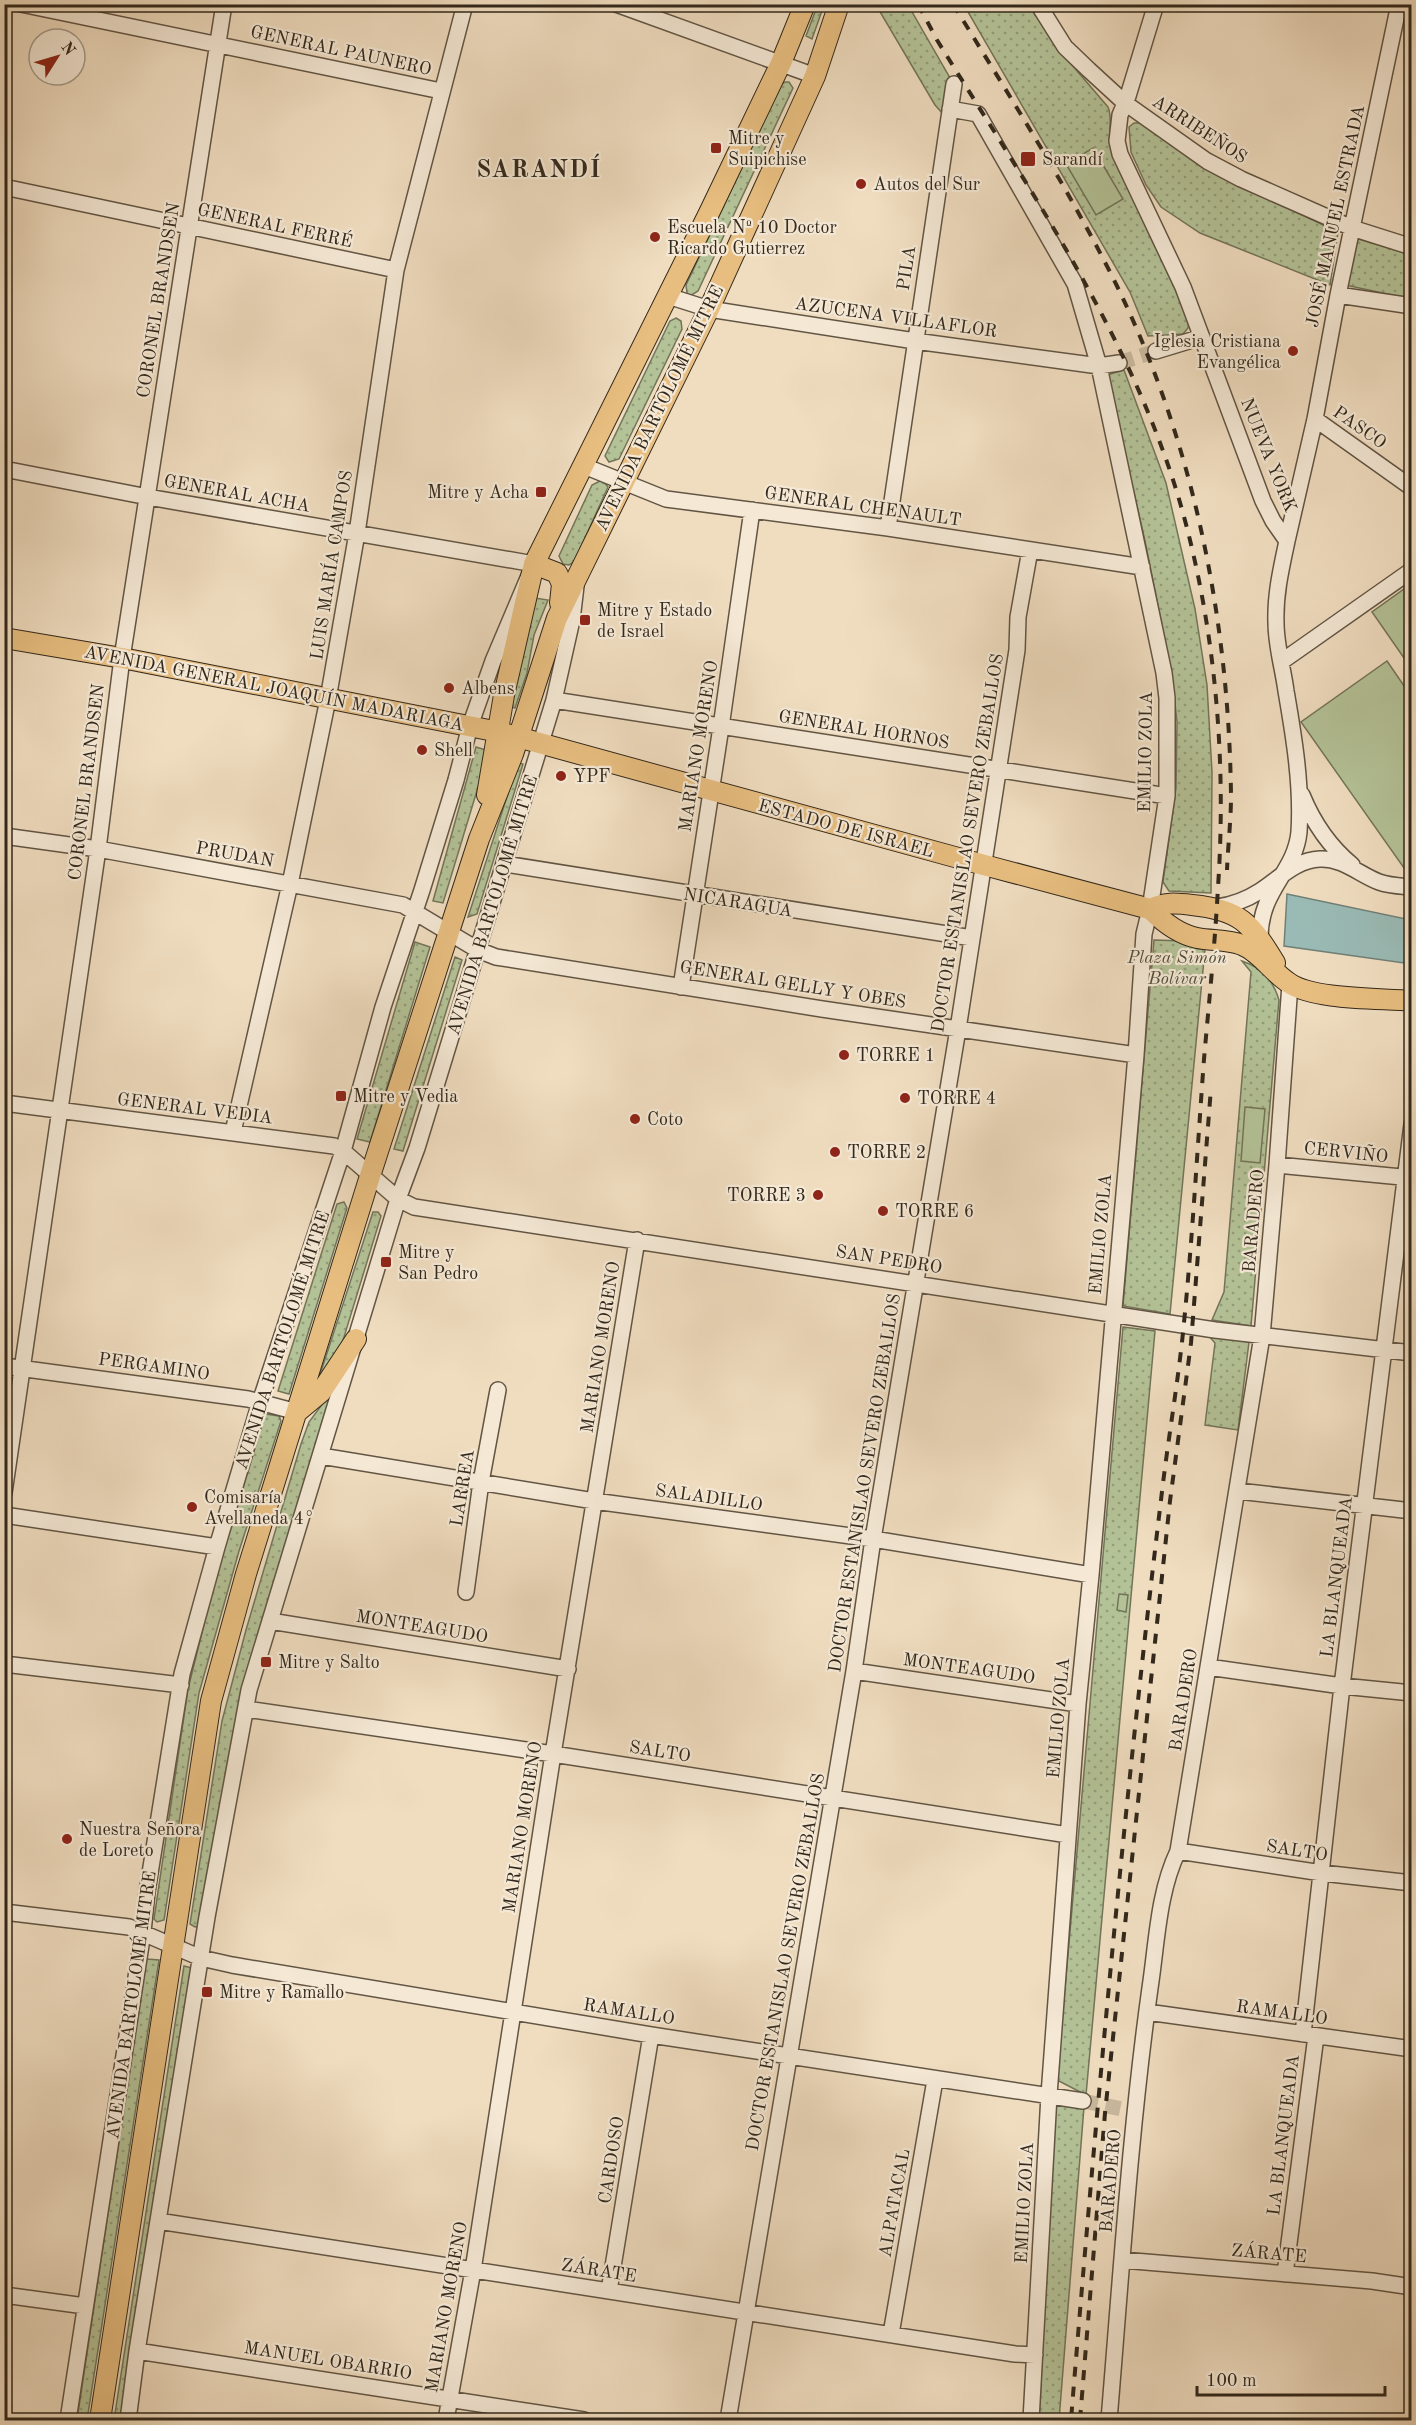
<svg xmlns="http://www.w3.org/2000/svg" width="1416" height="2425" font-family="'Old Standard TT',serif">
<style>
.green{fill:url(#green-dots);stroke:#737559;stroke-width:1.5}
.pitch{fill:#b4c297;stroke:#737559;stroke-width:1.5}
.water{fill:#9abbb5;stroke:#708077;stroke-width:1.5}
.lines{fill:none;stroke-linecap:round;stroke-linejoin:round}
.minor-tunnel{stroke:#cab99f;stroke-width:15;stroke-dasharray:15 8;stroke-linecap:butt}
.minor-casing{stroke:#625544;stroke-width:18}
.major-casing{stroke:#32281b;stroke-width:22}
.minor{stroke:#f5e9d6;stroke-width:15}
.major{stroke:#e8be80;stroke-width:20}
.rail{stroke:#32281b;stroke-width:4;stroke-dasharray:10 10;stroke-linecap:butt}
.poi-dot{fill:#8f2418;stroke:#f5e9d6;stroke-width:2}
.labels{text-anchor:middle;stroke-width:4.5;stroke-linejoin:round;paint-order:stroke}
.street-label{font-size:18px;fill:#32281b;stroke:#f5e9d6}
.poi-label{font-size:18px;fill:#32281b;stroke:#f5e9d6;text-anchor:start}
.park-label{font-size:18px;font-style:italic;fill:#524e3a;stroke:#f5e9d6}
.district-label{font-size:24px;font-weight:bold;letter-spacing:1.5px;fill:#32281b;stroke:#f5e9d6}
</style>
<defs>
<pattern id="green-dots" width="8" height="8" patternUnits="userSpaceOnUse" patternTransform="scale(1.5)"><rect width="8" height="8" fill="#b4c297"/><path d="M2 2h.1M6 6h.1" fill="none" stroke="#939e7a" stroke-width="1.8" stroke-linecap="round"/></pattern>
</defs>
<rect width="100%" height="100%" fill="#f0ddc0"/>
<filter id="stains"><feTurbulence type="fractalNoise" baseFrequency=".00333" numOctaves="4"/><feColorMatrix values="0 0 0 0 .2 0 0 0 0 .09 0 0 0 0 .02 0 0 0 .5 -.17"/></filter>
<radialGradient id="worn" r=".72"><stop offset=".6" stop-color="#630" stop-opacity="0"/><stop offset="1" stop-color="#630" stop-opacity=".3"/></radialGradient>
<path class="green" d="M 818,4 L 824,5 L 812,39 L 806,36 Z
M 876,5 L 908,5 L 950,78 L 944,115 L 935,105 Z
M 964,5 L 1029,5 L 1060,51 L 1108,107 C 1113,118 1108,133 1110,146 L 1189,320 L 1188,328 L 1183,334 L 1148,336 L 1130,292 Z
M 785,82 L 789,82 L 793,88 L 698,291 L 690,296 L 687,293 L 686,285 L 781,85 Z
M 1134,123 L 1143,123 L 1209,170 L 1338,232 L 1330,285 L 1200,233 L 1161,207 L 1146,185 L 1131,152 L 1129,127 Z
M 1355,238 L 1411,255 L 1411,299 L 1345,285 Z
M 676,318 L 681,321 L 682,329 L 619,459 L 609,462 L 605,456 L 670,321 Z
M 1124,370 L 1166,483 L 1195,609 L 1207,685 L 1212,772 L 1211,893 L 1169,891 L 1163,882 L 1176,788 L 1177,722 L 1172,675 L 1145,541 L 1107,375 Z
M 602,480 L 608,487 L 574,562 L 569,565 L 563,564 L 559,556 L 592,485 Z
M 528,597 L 548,600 L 534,635 L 527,673 L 515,708 L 507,705 Z
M 476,747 L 489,751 L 443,903 L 433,901 Z
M 518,763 L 523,764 L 477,914 L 468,917 Z
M 1154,940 L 1185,941 L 1205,949 L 1170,1314 L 1123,1306 Z
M 415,942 L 430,947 L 370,1142 L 357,1139 Z
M 455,957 L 462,960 L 403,1151 L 394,1149 Z
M 1242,961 C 1262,968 1273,980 1279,1000 L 1251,1326 L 1212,1320 L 1224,1292 L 1251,972 Z
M 344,1202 L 347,1208 L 289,1394 L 278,1391 L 337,1204 Z
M 373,1212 L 378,1212 L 381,1216 L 337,1360 L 315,1390 Z
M 1123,1327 L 1155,1331 L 1086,2095 L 1057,2080 Z
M 1209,1336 L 1249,1342 L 1238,1430 L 1205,1425 L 1215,1343 Z
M 335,1387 L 259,1632 L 200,1926 L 195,1927 L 190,1924 L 222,1721 L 246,1630 L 301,1444 L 309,1422 Z
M 265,1414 L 279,1416 L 281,1421 L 239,1551 L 199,1693 L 164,1920 L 157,1922 L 154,1919 L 188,1689 L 223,1547 Z
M 146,1959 L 159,1960 L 87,2420 L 77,2420 Z
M 184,1966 L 192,1968 L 121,2420 L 114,2420 Z
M 1055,2106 L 1084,2107 L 1059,2420 L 1039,2420 Z"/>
<path class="pitch" d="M 1093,148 L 1123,199 L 1096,215 L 1066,164 Z
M 1411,584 L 1411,668 L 1372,612 Z
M 1387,661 L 1411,696 L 1412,862 L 1404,868 L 1301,722 Z
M 1245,1107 L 1265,1109 L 1260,1163 L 1241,1161 Z
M 1119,1594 L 1128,1595 L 1126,1612 L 1117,1610 Z"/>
<path class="water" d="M 1287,894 L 1411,920 L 1411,964 L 1284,946 Z"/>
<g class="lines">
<path class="minor-tunnel" d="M 1119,363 L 1156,351
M 1083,2101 L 1122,2109"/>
<g class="minor-casing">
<path id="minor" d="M 21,4 L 441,91
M 616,4 L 815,76
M 1038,4 L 1065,47 L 1089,70 L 1125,103 L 1207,161 L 1241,179 L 1352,228 L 1412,247
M 1156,4 L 1128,96 L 1120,115 L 1117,141 L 1120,154 L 1183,287 L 1263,501 L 1273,521 L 1287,541 C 1281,569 1275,595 1276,623 C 1276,646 1283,668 1286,691 C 1294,737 1302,786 1299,832 C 1295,873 1260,889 1260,938
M 950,109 L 978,114 L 1075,284 L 1099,366 L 1164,673 L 1167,698 L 1167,796 L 1150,909 L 1144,934 L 1136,1055 L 1091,1575 L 1078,1704 L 1049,2095 L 1031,2420
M 4,187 L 396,270
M 1338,295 L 1412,306
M 668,296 L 709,309 L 915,341 L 1099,366 L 1119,363
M 1156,351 L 1202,337
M 1315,419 L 1412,488
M 584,466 L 666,499 L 888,528 L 1142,567
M 4,469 L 148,497 L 534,564 L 493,661 L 470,726 L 456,780 L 422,890 L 383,1007 L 343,1151 L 260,1402 L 217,1547 L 182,1674 L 147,1892 L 143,1932 L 68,2420
M 888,528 L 954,84
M 1287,541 L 1315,419 L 1338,295 L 1399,4
M 1281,662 L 1412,570
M 554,700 L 1167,796
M 1302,795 C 1313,822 1329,846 1352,865
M 4,836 L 98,849 L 403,905 L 478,950 L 496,957 L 822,1009 L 1136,1055
M 505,864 L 972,938
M 1217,907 C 1232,905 1246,900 1260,891 C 1279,879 1295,860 1320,859 C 1343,858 1360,875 1379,882 C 1390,886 1401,886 1412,887
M 681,987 L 721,727 L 752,510
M 4,1103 L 334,1146 L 343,1151 L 398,1199 L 414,1207 L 1215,1330 L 1412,1353
M 233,1132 L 290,884 L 328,699 L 357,533 L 396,270 L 465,4
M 1277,1165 L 1412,1178
M 4,1366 L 248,1399 L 297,1412
M 321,1456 L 594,1501 L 873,1539 L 1091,1575
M 1238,1491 L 1412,1511
M 4,1493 L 98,849 L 122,658 L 224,4
M 4,1515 L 217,1547
M 466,1592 L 481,1482 L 498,1390
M 270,1621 L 568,1669
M 4,1664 L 181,1685
M 1208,1667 L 1342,1686 L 1412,1693
M 854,1671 L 1078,1704
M 246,1709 L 553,1754 L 1068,1835
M 1178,1851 L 1322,1873 L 1412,1883
M 4,1912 L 129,1927 L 201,1958 L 232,1965 L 651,2035 L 1083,2101
M 1147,2012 L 1412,2049
M 1303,2034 L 1342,1686 L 1412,1124
M 158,2221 L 1015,2354 L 1035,2355
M 1122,2260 L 1372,2281 L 1412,2287
M 1285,2274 L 1316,2036
M 609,2291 L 651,2035
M 4,2295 L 85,2306
M 891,2334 L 935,2080
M 137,2351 L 584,2420
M 128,2420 L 137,2351 L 207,1917 L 249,1690 L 398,1199 L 417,1148 L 554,700 L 572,620 L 576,586
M 446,2420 L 473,2270 L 553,1754 L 637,1240
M 728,2420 L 854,1671 L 873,1539 L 958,1029 L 1017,650 L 1018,617 L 1030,550
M 1109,2420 C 1121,2277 1130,2131 1150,1988 C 1157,1942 1158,1893 1178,1851 L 1262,1336 L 1277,1165 L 1290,984"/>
</g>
<g class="major-casing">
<path id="major" d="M 534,564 L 557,573 L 562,584 L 560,603
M 4,638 L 122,658 L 499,732 L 984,865 L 1150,909 C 1163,922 1178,934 1197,938 C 1212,941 1228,939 1242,945 C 1260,952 1272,972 1289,983 C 1314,1000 1380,998 1412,1001
M 487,795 L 504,695 L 534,564 L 709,213 L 781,63 L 805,4
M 1150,909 C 1164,902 1176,903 1192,905 C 1240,910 1250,922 1275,963
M 297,1412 L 321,1392 L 356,1339
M 100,2420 L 211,1701 L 246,1574 L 370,1176 L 479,839 L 513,754 L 557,618 L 709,309 L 815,76 L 839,4"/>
</g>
<use href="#minor" class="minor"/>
<use href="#major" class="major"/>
<path class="rail" d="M 918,4 L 937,40 C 1033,196 1143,352 1188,532 C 1217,647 1226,769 1218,887 C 1215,944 1209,1002 1204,1059 C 1197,1153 1192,1248 1182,1342 C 1176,1395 1167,1447 1161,1500 C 1124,1806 1096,2113 1071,2420
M 953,4 C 1010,97 1069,189 1117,286 C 1194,444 1229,621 1231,796 C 1231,820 1228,845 1227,870
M 1080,2420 L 1105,2113 L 1170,1501 L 1191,1343 L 1211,1088"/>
</g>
<g class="poi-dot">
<rect x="710" y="142" width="12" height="12" rx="3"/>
<rect x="1020" y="151" width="16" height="16" rx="3"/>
<circle cx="861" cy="184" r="6"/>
<circle cx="655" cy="237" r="6"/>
<circle cx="1293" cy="351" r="6"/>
<rect x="535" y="486" width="12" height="12" rx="3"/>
<rect x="579" y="614" width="12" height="12" rx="3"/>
<circle cx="449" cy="688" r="6"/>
<circle cx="422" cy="750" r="6"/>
<circle cx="561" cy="776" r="6"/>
<circle cx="844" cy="1055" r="6"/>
<rect x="335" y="1090" width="12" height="12" rx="3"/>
<circle cx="905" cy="1098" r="6"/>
<circle cx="635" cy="1119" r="6"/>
<circle cx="835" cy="1152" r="6"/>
<circle cx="818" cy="1195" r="6"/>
<circle cx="883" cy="1211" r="6"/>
<rect x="380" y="1256" width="12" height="12" rx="3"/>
<circle cx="192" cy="1507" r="6"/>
<rect x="260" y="1656" width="12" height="12" rx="3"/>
<circle cx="67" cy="1839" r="6"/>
<rect x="201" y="1986" width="12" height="12" rx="3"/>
</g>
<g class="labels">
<g class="street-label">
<text transform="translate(341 50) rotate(12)" y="6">GENERAL PAUNERO</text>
<text transform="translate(1200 129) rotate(33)" y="6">ARRIBEÑOS</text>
<text transform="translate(1335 216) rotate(-78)" y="6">JOSÉ MANUEL ESTRADA</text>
<text transform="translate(275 225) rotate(12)" y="6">GENERAL FERRÉ</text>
<text transform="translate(906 268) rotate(-81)" y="6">PILA</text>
<text transform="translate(158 300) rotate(-81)" y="6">CORONEL BRANDSEN</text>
<text transform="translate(896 317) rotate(8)" y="6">AZUCENA VILLAFLOR</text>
<text transform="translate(659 408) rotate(-64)" y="6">AVENIDA BARTOLOMÉ MITRE</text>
<text transform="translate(1360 427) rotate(35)" y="6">PASCO</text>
<text transform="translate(1269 455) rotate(68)" y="6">NUEVA YORK</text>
<text transform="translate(237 493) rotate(10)" y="6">GENERAL ACHA</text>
<text transform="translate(863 506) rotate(8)" y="6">GENERAL CHENAULT</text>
<text transform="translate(331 565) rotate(-81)" y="6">LUIS MARÍA CAMPOS</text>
<text transform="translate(274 688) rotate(11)" y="6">AVENIDA GENERAL JOAQUÍN MADARIAGA</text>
<text transform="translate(864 729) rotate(9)" y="6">GENERAL HORNOS</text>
<text transform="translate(698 746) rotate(-81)" y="6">MARIANO MORENO</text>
<text transform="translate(1145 752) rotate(-89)" y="6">EMILIO ZOLA</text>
<text transform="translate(86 782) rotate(-83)" y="6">CORONEL BRANDSEN</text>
<text transform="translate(846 828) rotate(15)" y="6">ESTADO DE ISRAEL</text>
<text transform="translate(967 843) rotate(-81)" y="6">DOCTOR ESTANISLAO SEVERO ZEBALLOS</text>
<text transform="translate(235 854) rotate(10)" y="6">PRUDAN</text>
<text transform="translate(738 902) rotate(9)" y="6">NICARAGUA</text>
<text transform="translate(492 905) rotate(-73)" y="6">AVENIDA BARTOLOMÉ MITRE</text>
<text transform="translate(793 984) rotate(9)" y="6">GENERAL GELLY Y OBES</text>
<text transform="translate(195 1108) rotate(7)" y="6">GENERAL VEDIA</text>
<text transform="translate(1346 1152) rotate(6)" y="6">CERVIÑO</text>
<text transform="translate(1253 1221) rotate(-85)" y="6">BARADERO</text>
<text transform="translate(1100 1234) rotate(-85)" y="6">EMILIO ZOLA</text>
<text transform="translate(889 1259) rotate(9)" y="6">SAN PEDRO</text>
<text transform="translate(282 1340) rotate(-72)" y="6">AVENIDA BARTOLOMÉ MITRE</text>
<text transform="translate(600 1347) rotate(-81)" y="6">MARIANO MORENO</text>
<text transform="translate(154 1366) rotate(8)" y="6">PERGAMINO</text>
<text transform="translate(864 1483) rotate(-81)" y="6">DOCTOR ESTANISLAO SEVERO ZEBALLOS</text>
<text transform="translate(462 1488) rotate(-81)" y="6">LARREA</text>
<text transform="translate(709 1497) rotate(8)" y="6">SALADILLO</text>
<text transform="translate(1336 1577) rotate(-83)" y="6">LA BLANQUEADA</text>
<text transform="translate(422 1626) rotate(9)" y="6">MONTEAGUDO</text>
<text transform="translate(969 1668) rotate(8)" y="6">MONTEAGUDO</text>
<text transform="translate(1183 1700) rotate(-81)" y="6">BARADERO</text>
<text transform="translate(1058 1718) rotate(-85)" y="6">EMILIO ZOLA</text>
<text transform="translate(660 1751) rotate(9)" y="6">SALTO</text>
<text transform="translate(522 1827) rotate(-81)" y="6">MARIANO MORENO</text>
<text transform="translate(1297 1850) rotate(9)" y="6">SALTO</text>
<text transform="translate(785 1962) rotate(-80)" y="6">DOCTOR ESTANISLAO SEVERO ZEBALLOS</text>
<text transform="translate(131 2005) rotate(-82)" y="6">AVENIDA BARTOLOMÉ MITRE</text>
<text transform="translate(629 2011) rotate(9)" y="6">RAMALLO</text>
<text transform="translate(1282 2012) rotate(8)" y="6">RAMALLO</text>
<text transform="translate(1283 2135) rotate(-83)" y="6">LA BLANQUEADA</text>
<text transform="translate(611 2160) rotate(-81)" y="6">CARDOSO</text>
<text transform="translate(1110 2181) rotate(-85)" y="6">BARADERO</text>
<text transform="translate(894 2203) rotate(-80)" y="6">ALPATACAL</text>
<text transform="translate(1024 2203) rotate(-87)" y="6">EMILIO ZOLA</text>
<text transform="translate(1269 2253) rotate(5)" y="6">ZÁRATE</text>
<text transform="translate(599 2270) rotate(9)" y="6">ZÁRATE</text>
<text transform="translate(446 2307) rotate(-80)" y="6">MARIANO MORENO</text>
<text transform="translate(328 2360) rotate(9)" y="6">MANUEL OBARRIO</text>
</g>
<g class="poi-label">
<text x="728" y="144">Mitre y<tspan x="728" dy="21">Suipichise</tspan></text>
<text x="1042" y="165">Sarandí</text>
<text x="873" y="190">Autos del Sur</text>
<text x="667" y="233">Escuela Nº 10 Doctor<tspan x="667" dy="21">Ricardo Gutierrez</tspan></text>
<text x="1281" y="347" text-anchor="end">Iglesia Cristiana<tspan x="1281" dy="21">Evangélica</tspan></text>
<text x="529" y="498" text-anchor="end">Mitre y Acha</text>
<text x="597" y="616">Mitre y Estado<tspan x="597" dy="21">de Israel</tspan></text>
<text x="461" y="694">Albens</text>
<text x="434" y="756">Shell</text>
<text x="573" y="782">YPF</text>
<text x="856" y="1061">TORRE 1</text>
<text x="353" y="1102">Mitre y Vedia</text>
<text x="917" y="1104">TORRE 4</text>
<text x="647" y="1125">Coto</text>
<text x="847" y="1158">TORRE 2</text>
<text x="806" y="1201" text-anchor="end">TORRE 3</text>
<text x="895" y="1217">TORRE 6</text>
<text x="398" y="1258">Mitre y<tspan x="398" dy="21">San Pedro</tspan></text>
<text x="204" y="1503">Comisaría<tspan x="204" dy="21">Avellaneda 4°</tspan></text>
<text x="278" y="1668">Mitre y Salto</text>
<text x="79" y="1835">Nuestra Señora<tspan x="79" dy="21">de Loreto</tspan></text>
<text x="219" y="1998">Mitre y Ramallo</text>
</g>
<g class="park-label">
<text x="1177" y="963">Plaza Simón<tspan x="1177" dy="21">Bolívar</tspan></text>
</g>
<g class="district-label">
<text x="539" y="177">SARANDÍ</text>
</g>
</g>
<rect width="1416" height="2425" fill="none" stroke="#f0ddc0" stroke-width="24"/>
<rect x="6" y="6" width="1404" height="2413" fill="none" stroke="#32281b" stroke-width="3"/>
<rect x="12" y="12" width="1392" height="2401" fill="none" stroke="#32281b" stroke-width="1.5"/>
<g transform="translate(57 57) rotate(53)"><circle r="28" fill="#f5e9d6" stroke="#a79c8b" stroke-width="1.5"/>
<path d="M0-4.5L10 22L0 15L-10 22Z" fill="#8f2418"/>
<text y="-9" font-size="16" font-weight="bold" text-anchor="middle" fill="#32281b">N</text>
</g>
<path d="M1197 2386v9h188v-9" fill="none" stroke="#32281b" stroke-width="3"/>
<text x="1206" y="2386" font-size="18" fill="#32281b" stroke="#f5e9d6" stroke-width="4.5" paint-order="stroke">100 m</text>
<rect width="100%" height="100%" filter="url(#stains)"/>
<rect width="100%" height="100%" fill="url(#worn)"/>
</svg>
